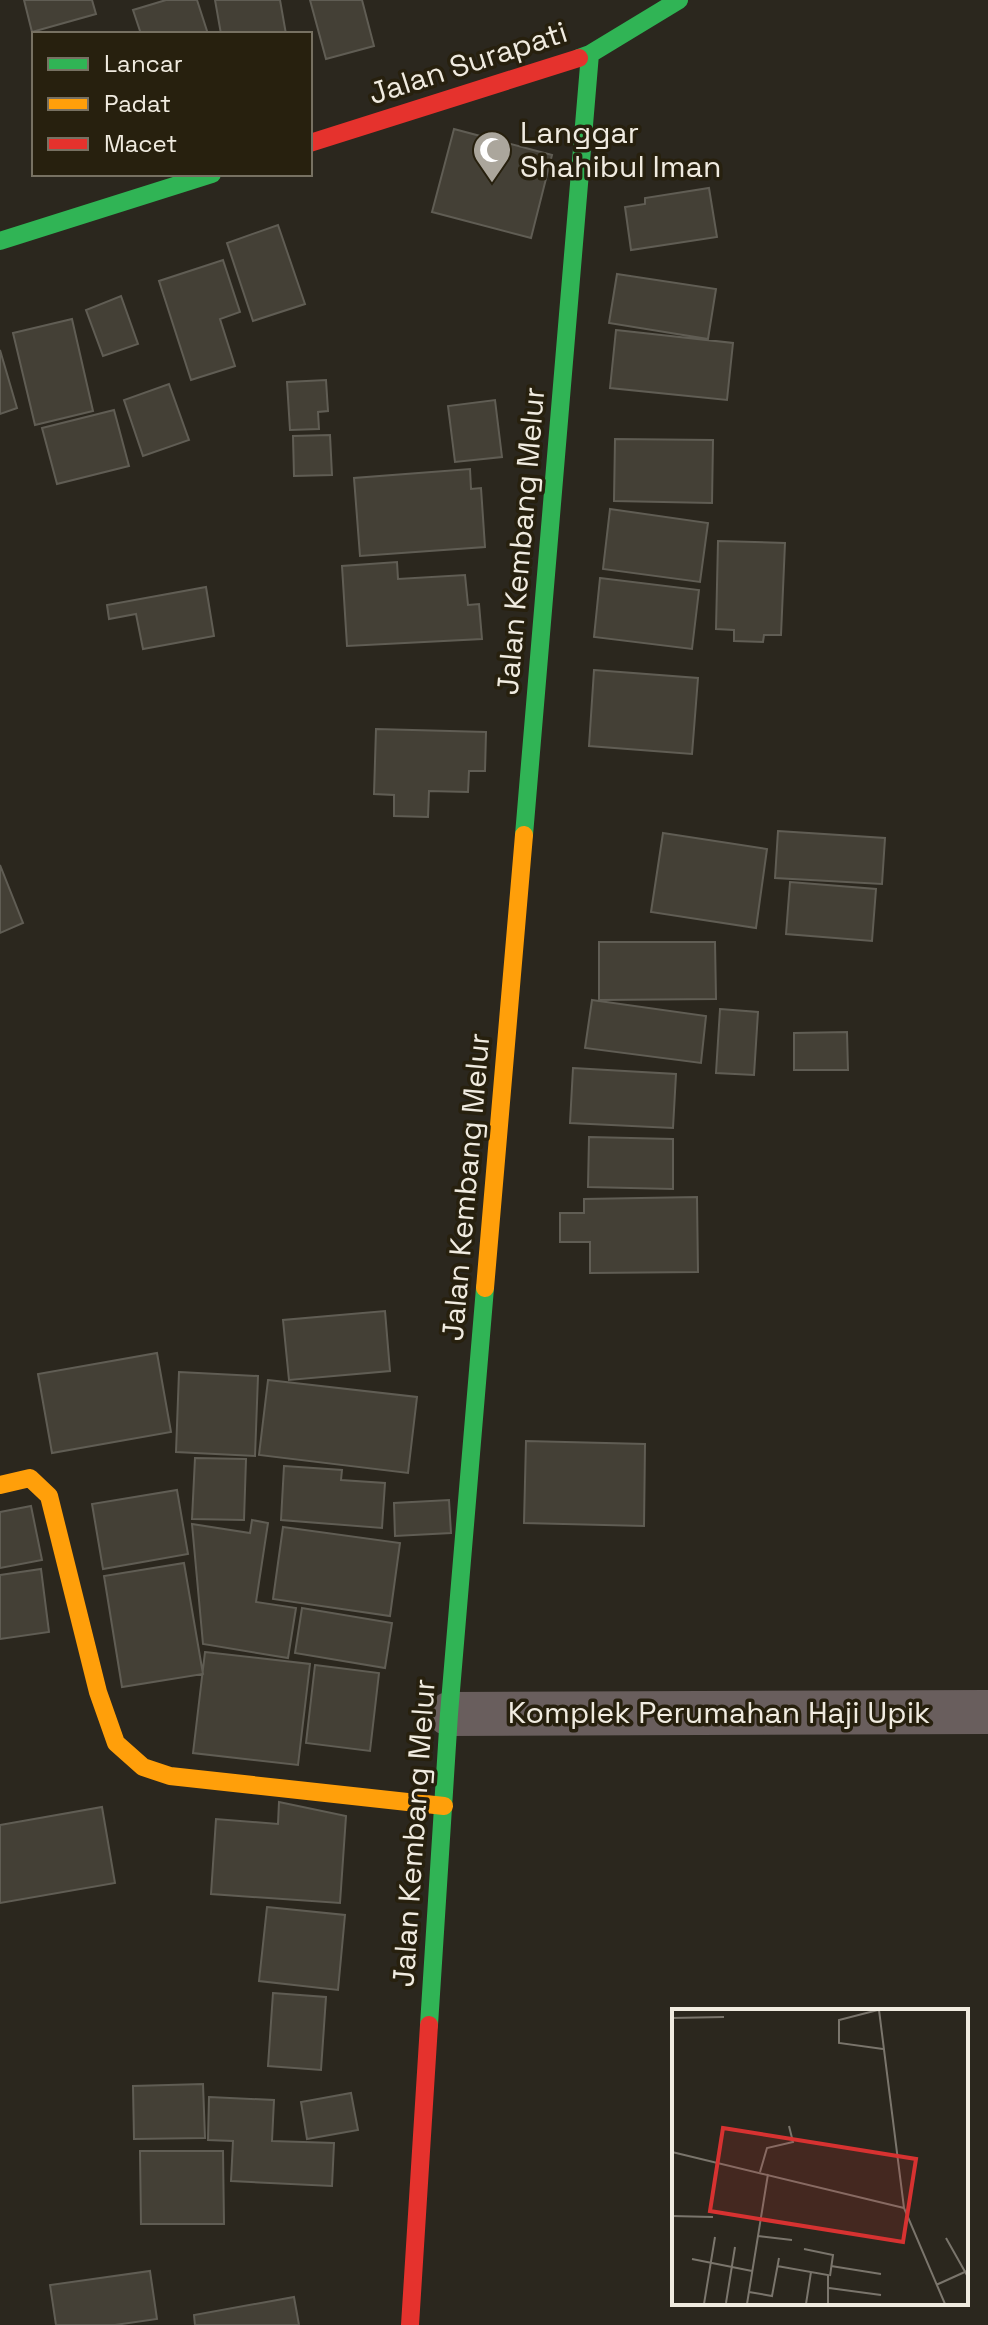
<svg xmlns="http://www.w3.org/2000/svg" width="988" height="2325" font-family="'Space Grotesk',sans-serif">
<style>
.building{fill:#444036;stroke:#605d54;stroke-width:2}
.lines{fill:none;stroke-linecap:round;stroke-linejoin:round}
.street{stroke:#695e5d;stroke-width:44}
.fast{stroke:#30b455;stroke-width:18}
.slow{stroke:#ff9f0a;stroke-width:18}
.jam{stroke:#e5322d;stroke-width:18}
.labels{text-anchor:middle;stroke-width:7;stroke-linejoin:round;paint-order:stroke}
.street-label{font-size:30px;fill:#f0ebe0;stroke:#27200e}
.poi-label{font-size:30px;fill:#f0ebe0;stroke:#27200e;text-anchor:start}
.inset-road{fill:none;stroke:#7a756c;stroke-width:2}
.view{fill:#d73231;fill-opacity:0.15;stroke:#d73231;stroke-width:4}
.inset-edge{fill:none;stroke:#f0ebe0;stroke-width:4}
</style>
<rect width="100%" height="100%" fill="#2b271e"/>
<path class="building" d="M 24,0 L 92,0 L 96,14 L 32,32 Z
M 166,0 L 197,0 L 208,34 L 141,34 L 133,10 Z
M 215,0 L 280,0 L 286,34 L 221,34 Z
M 310,0 L 362,0 L 374,46 L 326,59 Z
M 454,129 L 552,155 L 531,238 L 432,212 Z
M 709,188 L 717,237 L 631,250 L 625,207 L 645,204 L 645,198 Z
M 278,225 L 305,304 L 253,321 L 227,243 Z
M 223,260 L 240,312 L 220,319 L 235,366 L 191,380 L 159,281 Z
M 617,274 L 716,289 L 708,339 L 609,323 Z
M 121,296 L 138,344 L 103,356 L 86,310 Z
M 72,319 L 93,411 L 35,425 L 13,333 Z
M 616,330 L 733,343 L 727,400 L 610,388 Z
M 0,350 L 17,408 L 0,414 Z
M 326,380 L 328,411 L 318,412 L 319,429 L 290,430 L 287,382 Z
M 169,384 L 189,440 L 143,456 L 124,400 Z
M 495,400 L 502,457 L 455,462 L 448,406 Z
M 114,410 L 129,466 L 57,484 L 42,428 Z
M 330,435 L 332,475 L 294,476 L 293,436 Z
M 615,439 L 713,440 L 712,503 L 614,501 Z
M 470,469 L 471,489 L 481,488 L 485,547 L 360,556 L 354,478 Z
M 610,509 L 708,523 L 700,582 L 603,569 Z
M 718,541 L 785,543 L 781,635 L 764,635 L 763,642 L 734,641 L 734,630 L 716,629 Z
M 397,562 L 398,579 L 465,575 L 468,605 L 479,604 L 482,639 L 347,646 L 342,566 Z
M 600,578 L 699,590 L 692,649 L 594,637 Z
M 206,587 L 214,636 L 143,649 L 136,614 L 109,619 L 107,605 Z
M 594,670 L 698,678 L 692,754 L 589,746 Z
M 376,729 L 486,732 L 485,771 L 469,771 L 468,792 L 429,791 L 428,817 L 394,816 L 394,795 L 374,794 Z
M 778,831 L 885,838 L 882,884 L 775,878 Z
M 663,833 L 767,849 L 756,928 L 651,912 Z
M 0,865 L 23,923 L 0,933 Z
M 790,882 L 876,889 L 872,941 L 786,934 Z
M 599,942 L 715,942 L 716,999 L 599,1000 Z
M 592,1000 L 706,1016 L 701,1063 L 585,1048 Z
M 720,1009 L 758,1012 L 754,1075 L 716,1073 Z
M 847,1032 L 848,1070 L 794,1070 L 794,1033 Z
M 573,1068 L 676,1074 L 673,1128 L 570,1123 Z
M 589,1137 L 673,1139 L 673,1189 L 588,1187 Z
M 697,1197 L 698,1272 L 590,1273 L 590,1242 L 560,1242 L 560,1213 L 584,1213 L 584,1199 Z
M 385,1311 L 390,1371 L 289,1380 L 283,1320 Z
M 157,1353 L 171,1432 L 52,1453 L 38,1374 Z
M 179,1372 L 258,1376 L 255,1456 L 176,1452 Z
M 268,1380 L 417,1397 L 408,1473 L 259,1455 Z
M 526,1441 L 645,1444 L 644,1526 L 524,1523 Z
M 195,1458 L 246,1459 L 244,1520 L 192,1519 Z
M 284,1466 L 342,1470 L 341,1480 L 385,1483 L 382,1528 L 281,1520 Z
M 177,1490 L 188,1554 L 103,1569 L 92,1504 Z
M 449,1500 L 451,1533 L 395,1536 L 394,1503 Z
M 31,1506 L 42,1560 L 0,1568 L 0,1512 Z
M 252,1520 L 268,1523 L 256,1602 L 296,1608 L 288,1658 L 203,1644 L 192,1524 L 250,1533 Z
M 283,1527 L 400,1543 L 390,1616 L 273,1599 Z
M 184,1563 L 203,1674 L 122,1687 L 104,1576 Z
M 41,1569 L 49,1632 L 0,1639 L 0,1575 Z
M 302,1608 L 392,1623 L 385,1668 L 295,1653 Z
M 205,1652 L 310,1664 L 298,1765 L 193,1753 Z
M 315,1665 L 379,1673 L 370,1751 L 306,1743 Z
M 279,1802 L 346,1816 L 340,1903 L 211,1894 L 216,1819 L 278,1824 Z
M 102,1807 L 115,1883 L 0,1903 L 0,1825 Z
M 267,1907 L 345,1915 L 338,1990 L 259,1981 Z
M 273,1993 L 326,1997 L 321,2070 L 268,2066 Z
M 203,2084 L 205,2138 L 134,2139 L 133,2086 Z
M 351,2093 L 358,2130 L 307,2139 L 301,2102 Z
M 209,2097 L 274,2100 L 272,2141 L 334,2143 L 332,2186 L 231,2181 L 233,2141 L 208,2140 Z
M 140,2151 L 223,2151 L 224,2224 L 141,2224 Z
M 150,2271 L 157,2319 L 115,2325 L 56,2325 L 50,2285 Z
M 294,2297 L 299,2325 L 195,2325 L 194,2315 Z"/>
<g class="lines">
<path class="street" d="M 449,1714 L 988,1712"/>
<path class="fast" d="M 579,58 L 590,54 L 679,0
M 0,241 L 212,174
M 524,835 L 590,54
M 429,2025 L 449,1714 L 485,1288"/>
<path class="slow" d="M 485,1288 L 524,835
M 0,1485 L 30,1478 L 49,1496 L 98,1692 L 116,1743 L 143,1767 L 170,1776 L 444,1806"/>
<path class="jam" d="M 310,143 L 579,58
M 410,2325 L 429,2025"/>
</g>
<defs>
<g id="mosque-pin" transform="scale(2)"><path d="M0 17L-7.5 6A9.5 9.5 0 1 1 7.5 6Z" fill="#aba69c" stroke="#27200e"/><path d="M3.5-4.9A6 6 0 1 0 3.5 4.9A5 5 0 1 1 3.5-4.9Z" fill="#fff"/></g>
</defs>
<g fill-rule="evenodd">
<use href="#mosque-pin" x="492" y="150"/>
</g>
<g class="labels">
<g class="street-label">
<text transform="translate(468 63) rotate(-18)" y="10">Jalan Surapati</text>
<text transform="translate(521 541) rotate(-85)" y="10">Jalan Kembang Melur</text>
<text transform="translate(466 1187) rotate(-85)" y="10">Jalan Kembang Melur</text>
<text x="719" y="1723">Komplek Perumahan Haji Upik</text>
<text transform="translate(414 1833) rotate(-86)" y="10">Jalan Kembang Melur</text>
</g>
<g class="poi-label">
<text x="520" y="143">Langgar<tspan x="520" dy="34">Shahibul Iman</tspan></text>
</g>
</g>
<g transform="translate(672 2009)">
<rect width="296" height="296" fill="#2b271e"/>
<path class="inset-road" d="M 206,1 L 167,11 L 167,34 L 211,40M 207,1 L 232,199 L 273,295M 0,9 L 52,8M 0,143 L 232,199M 88,163 L 95,139 L 121,133 L 117,117M 0,207 L 41,208M 86,227 L 120,231M 274,229 L 296,268M 132,240 L 161,246 L 158,267M 20,250 L 80,262M 105,257 L 156,266 L 156,295M 159,257 L 209,265M 264,276 L 295,262M 157,279 L 209,286M 77,283 L 100,287 L 107,249M 54,294 L 63,238M 32,295 L 43,228M 75,295 L 96,165M 134,295 L 139,263"/>
<path class="view" d="M 51,119 L 244,150 L 231,233 L 38,202 Z"/>
<rect width="296" height="296" class="inset-edge"/>
</g>
<rect x="32" y="32" width="280" height="144" fill="#27200e" stroke="#777162" stroke-width="2"/>
<rect x="48" y="58" width="40" height="12" fill="#30b455" stroke="#777162" stroke-width="2"/>
<text x="104" y="72" font-size="24" fill="#f0ebe0">Lancar</text>
<rect x="48" y="98" width="40" height="12" fill="#ff9f0a" stroke="#777162" stroke-width="2"/>
<text x="104" y="112" font-size="24" fill="#f0ebe0">Padat</text>
<rect x="48" y="138" width="40" height="12" fill="#e5322d" stroke="#777162" stroke-width="2"/>
<text x="104" y="152" font-size="24" fill="#f0ebe0">Macet</text>
</svg>
